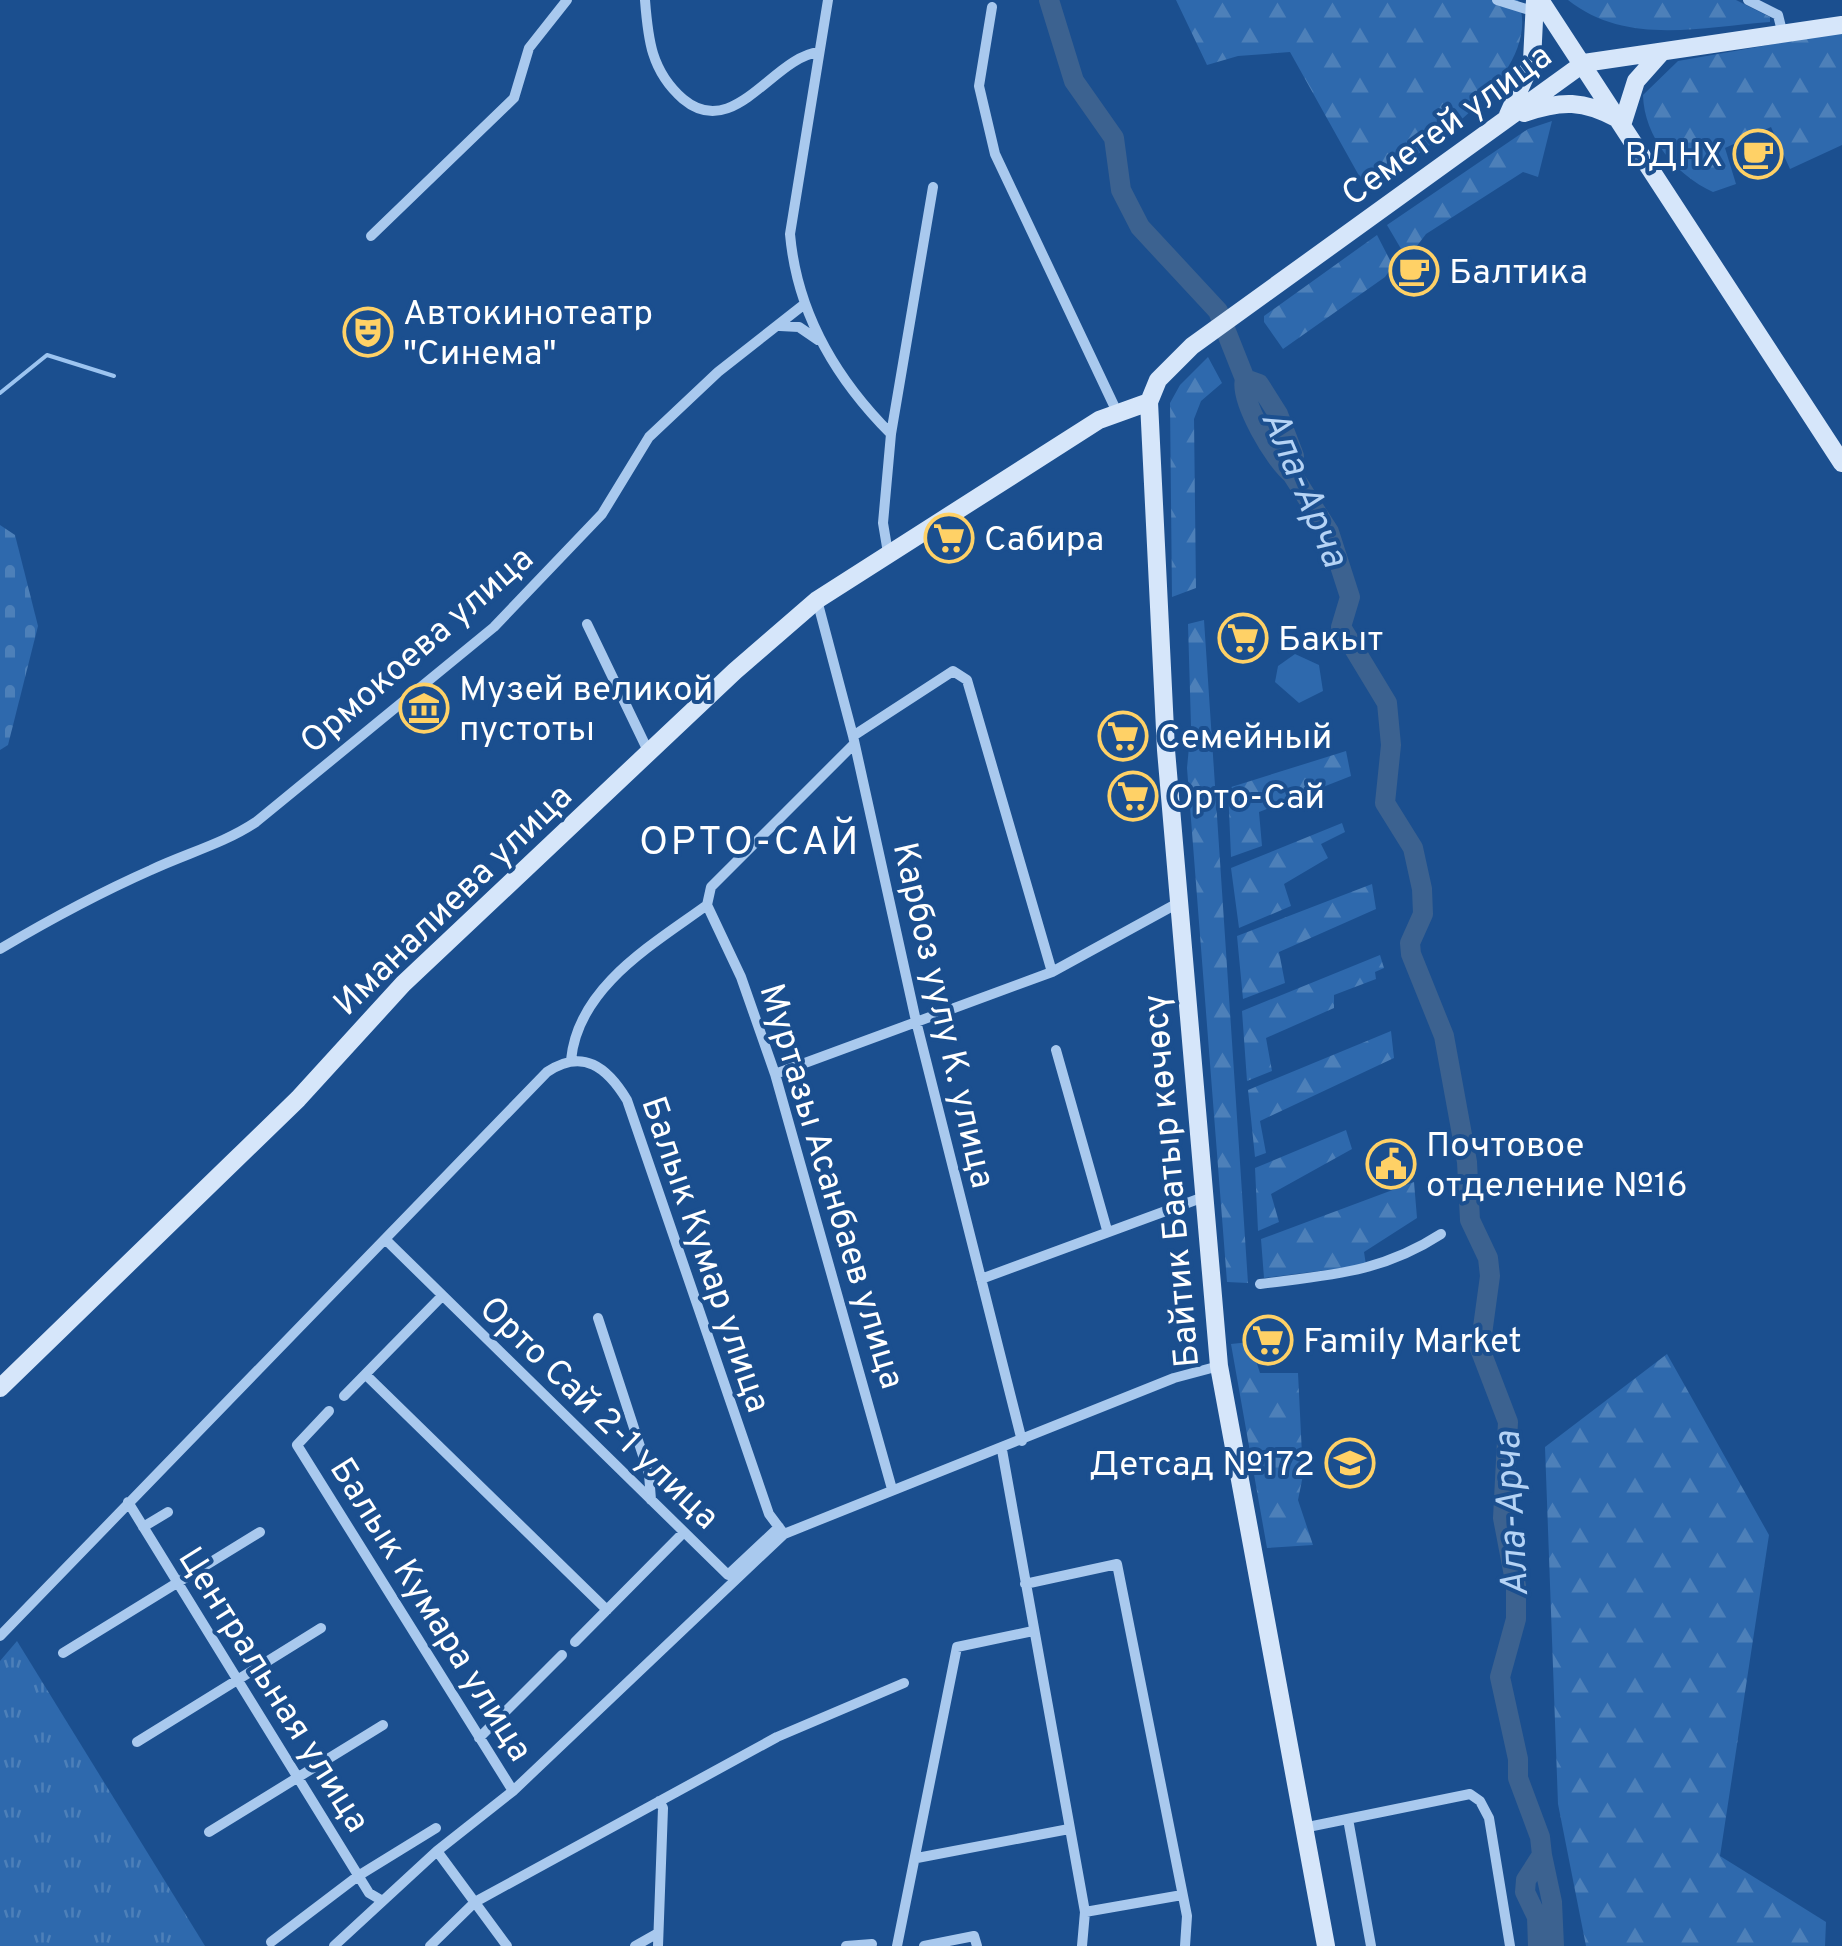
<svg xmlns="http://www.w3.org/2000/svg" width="1842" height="1946" font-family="Overpass,sans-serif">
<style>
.grass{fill:url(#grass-tufts)}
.forest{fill:url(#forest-firs)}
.cemetery{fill:url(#cemetery-stones)}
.green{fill:#2e69ad}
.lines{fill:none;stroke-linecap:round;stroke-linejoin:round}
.stream{stroke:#9cc4f0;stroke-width:4}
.river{stroke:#3c6290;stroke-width:20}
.street{stroke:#a9c9ee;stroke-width:10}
.secondary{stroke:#d6e6fa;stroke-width:18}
.labels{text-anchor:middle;stroke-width:8;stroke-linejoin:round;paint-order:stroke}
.street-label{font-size:35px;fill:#fff;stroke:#1b4f8f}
.poi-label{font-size:35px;fill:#fff;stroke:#1b4f8f;text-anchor:start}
.water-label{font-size:38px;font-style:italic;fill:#b5d3f5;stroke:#1b4f8f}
.quarter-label{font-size:40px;letter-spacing:2.5px;fill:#fff;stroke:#1b4f8f}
</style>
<defs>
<pattern id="grass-tufts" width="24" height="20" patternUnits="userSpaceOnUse" patternTransform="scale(2.5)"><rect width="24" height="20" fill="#2e69ad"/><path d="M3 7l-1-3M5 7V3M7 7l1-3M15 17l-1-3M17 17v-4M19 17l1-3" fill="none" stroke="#4d80b9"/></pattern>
<pattern id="forest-firs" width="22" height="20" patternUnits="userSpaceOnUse" patternTransform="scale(2.5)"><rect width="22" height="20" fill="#2e69ad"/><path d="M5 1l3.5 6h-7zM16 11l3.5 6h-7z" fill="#4d80b9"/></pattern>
<pattern id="cemetery-stones" width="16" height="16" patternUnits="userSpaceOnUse" patternTransform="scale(2.5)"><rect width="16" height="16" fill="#2e69ad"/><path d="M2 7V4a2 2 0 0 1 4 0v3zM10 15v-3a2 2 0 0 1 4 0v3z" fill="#4d80b9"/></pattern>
</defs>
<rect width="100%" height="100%" fill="#1b4f8f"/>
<path class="grass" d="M 17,1641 L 205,1946 L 0,1946 L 0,1661 Z"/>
<path class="forest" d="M 1176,0 L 1518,0 C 1547,76 1418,153 1367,190 L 1290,52 L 1238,56 L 1207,65 Z
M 1568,0 L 1736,0 L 1770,17 L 1770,22 C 1700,27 1626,46 1568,0 Z
M 1842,32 L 1842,145 L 1790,169 L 1771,127 L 1725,148 L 1736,184 L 1713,192 C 1676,175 1644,137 1643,95 L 1678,61 Z
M 1552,121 L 1538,177 L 1523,172 L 1426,234 L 1407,259 L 1387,225 L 1528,129 Z
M 1377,235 L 1393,266 L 1385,277 L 1283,349 L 1264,322 L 1264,316 Z
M 1208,357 L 1222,383 L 1201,401 L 1194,419 L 1196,588 L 1172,597 L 1170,403 L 1180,385 Z
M 1204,620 L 1248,1283 L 1227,1282 L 1187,768 L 1191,726 L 1188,624 Z
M 1346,751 L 1351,776 L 1259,812 L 1262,846 L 1231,857 L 1228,788 Z
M 1342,823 L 1345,832 L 1321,844 L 1328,858 L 1284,884 L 1291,906 L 1239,928 L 1231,868 Z
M 1372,884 L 1376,909 L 1279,952 L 1285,983 L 1243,999 L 1237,936 Z
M 1380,955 L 1384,968 L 1375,972 L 1376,979 L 1334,995 L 1334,1008 L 1266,1038 L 1272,1071 L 1247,1081 L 1242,1011 Z
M 1391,1031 L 1394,1058 L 1260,1121 L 1266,1153 L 1255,1157 L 1248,1090 Z
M 1346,1130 L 1352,1149 L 1271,1194 L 1279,1222 L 1258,1231 L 1255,1168 Z
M 1414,1182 L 1417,1218 L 1364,1252 L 1366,1265 L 1264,1278 L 1261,1239 Z
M 1250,1342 L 1260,1373 L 1298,1373 L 1303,1475 L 1298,1500 L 1313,1545 L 1267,1548 L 1231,1344 Z
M 1667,1354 L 1769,1535 L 1720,1856 L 1826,1922 L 1825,1946 L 1586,1946 L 1558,1804 L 1545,1447 Z"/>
<path class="cemetery" d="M 0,525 L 15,535 L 38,626 L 8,745 L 0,750 Z"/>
<path class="green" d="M 1295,654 L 1319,665 L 1323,691 L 1299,703 L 1275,682 L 1278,666 Z"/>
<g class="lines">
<path class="stream" d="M 0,393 L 47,355 L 114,376"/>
<path class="river" d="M 1049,0 L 1074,81 L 1114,138 L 1121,190 L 1140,227 L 1218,311 L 1245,379 L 1259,384 L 1278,414 L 1294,456 L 1292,474 L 1329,532 L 1350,597 L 1341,627 L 1387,703 L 1391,745 L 1385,803 L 1413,848 L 1422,889 L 1423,914 L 1410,943 L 1411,954 L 1444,1036 L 1467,1162 L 1470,1220 L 1488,1258 L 1490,1276 L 1480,1349 L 1508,1422 L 1503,1518 L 1516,1586 L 1516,1619 L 1500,1677 L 1518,1759 L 1518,1778 L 1540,1837 L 1542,1855 L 1526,1880 L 1525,1892 L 1537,1917 L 1538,1946
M 1245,379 C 1239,400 1275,461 1292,474
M 1542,1855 L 1552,1902 L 1554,1946"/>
<path class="street" d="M 645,0 C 648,39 651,71 683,99 C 734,142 773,57 819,52
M 828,0 L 790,234 C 797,313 836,379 891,434 L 883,523 L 888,553
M 1497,0 L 1536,12
M 1748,0 L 1778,15 L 1783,35
M 992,7 L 979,86 L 995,154 L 1117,412
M 371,236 L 514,98 L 529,48 L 567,0
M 780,326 L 799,327 L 818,340
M 891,434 L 933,187
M 817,600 L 853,736 L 916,1021 L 1022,1441
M 587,624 L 650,755
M 853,736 L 953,671 L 967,680 L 1052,972
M 707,905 L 741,977 L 775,1074 L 892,1489
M 707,905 L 711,887 L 853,745
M 0,949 C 49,920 99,893 151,870 C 187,853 223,844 256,822 L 494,627 L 602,514 L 649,437 L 718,372 L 802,306
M 1056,1050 L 1107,1230
M 571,1060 C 578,987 652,945 707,905
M 775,1074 L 1052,972 L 1178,903
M 385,1239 L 728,1575 L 779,1527
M 981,1279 L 1201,1198
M 1260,1284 C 1329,1275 1381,1273 1441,1234
M 598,1318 L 649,1474 L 651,1500
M 366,1375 L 607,1610
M 344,1396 L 442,1296
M 329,1411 L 297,1445 L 513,1791
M 1002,1450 L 1085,1912 L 1082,1946
M 128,1502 L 369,1893 L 381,1900
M 143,1527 L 168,1512
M 1025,1584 L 1117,1564 L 1187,1916 L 1185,1946
M 0,1636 L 547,1072 C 583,1048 607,1067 627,1100 L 769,1514 L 784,1534 L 1174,1378 L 1219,1366
M 575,1642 L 684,1532
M 63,1653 L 260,1532
M 479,1738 L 562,1655
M 137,1742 L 321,1628
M 1348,1819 L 1371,1946
M 1303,1828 L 1470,1794 L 1480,1801 L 1489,1818 L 1510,1946
M 209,1832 L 383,1725
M 437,1851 L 507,1946
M 917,1858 L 1069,1829
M 1085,1912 L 1182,1895
M 271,1942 L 358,1876 L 436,1828
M 334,1946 L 437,1851 L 513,1791 L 784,1534
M 430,1946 L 475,1902 L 777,1737 L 904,1683
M 635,1946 L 658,1933
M 658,1946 L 663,1808 L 659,1801
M 846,1946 L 872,1944
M 897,1946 L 957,1647 L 1033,1631
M 924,1946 L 974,1936 L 977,1946"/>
<path class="secondary" d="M 1540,0 L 1842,463
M 1524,113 C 1561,100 1584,100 1618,119
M 1508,115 L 1532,61 L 1535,0
M 1623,122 L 1636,81 L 1660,54
M 0,1388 L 298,1099 L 403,984 L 735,671 L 817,600 L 1099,420 L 1149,402
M 1326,1946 L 1219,1366 L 1166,750 L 1149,402 L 1158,380 L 1192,346 L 1584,63 L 1842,25"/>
</g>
<defs>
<g id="cafe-ring" transform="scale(2.5)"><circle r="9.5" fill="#1b4f8f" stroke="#ffd166" stroke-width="1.5"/><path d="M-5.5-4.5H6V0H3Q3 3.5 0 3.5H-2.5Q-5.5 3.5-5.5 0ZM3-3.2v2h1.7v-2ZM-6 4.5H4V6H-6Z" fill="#ffd166"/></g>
<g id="theatre-ring" transform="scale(2.5)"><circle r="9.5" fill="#1b4f8f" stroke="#ffd166" stroke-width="1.5"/><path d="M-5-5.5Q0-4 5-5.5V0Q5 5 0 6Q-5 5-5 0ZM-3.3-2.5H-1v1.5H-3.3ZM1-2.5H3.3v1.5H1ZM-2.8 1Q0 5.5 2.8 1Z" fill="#ffd166"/></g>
<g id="supermarket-ring" transform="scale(2.5)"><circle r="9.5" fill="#1b4f8f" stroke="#ffd166" stroke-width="1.5"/><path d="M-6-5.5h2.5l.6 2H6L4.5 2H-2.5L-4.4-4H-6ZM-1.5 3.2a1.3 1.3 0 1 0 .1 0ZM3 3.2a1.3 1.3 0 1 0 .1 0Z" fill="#ffd166"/></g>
<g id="museum-ring" transform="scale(2.5)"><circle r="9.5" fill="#1b4f8f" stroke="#ffd166" stroke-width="1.5"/><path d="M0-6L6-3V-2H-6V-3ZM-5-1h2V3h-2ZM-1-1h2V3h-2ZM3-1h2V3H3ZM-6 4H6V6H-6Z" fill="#ffd166"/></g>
<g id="civic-ring" transform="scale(2.5)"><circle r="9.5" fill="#1b4f8f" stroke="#ffd166" stroke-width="1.5"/><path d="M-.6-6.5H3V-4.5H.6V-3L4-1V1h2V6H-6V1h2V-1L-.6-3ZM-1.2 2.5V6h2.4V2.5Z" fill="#ffd166"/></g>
<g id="school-ring" transform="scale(2.5)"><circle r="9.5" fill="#1b4f8f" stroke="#ffd166" stroke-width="1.5"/><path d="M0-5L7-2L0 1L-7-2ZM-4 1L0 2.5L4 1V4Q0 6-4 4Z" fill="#ffd166"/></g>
</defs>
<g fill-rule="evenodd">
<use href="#cafe-ring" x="1758" y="154"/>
<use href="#cafe-ring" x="1414" y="271"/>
<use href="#theatre-ring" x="368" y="332"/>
<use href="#supermarket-ring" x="949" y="538"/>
<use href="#supermarket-ring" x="1243" y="638"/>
<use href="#museum-ring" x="424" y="708"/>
<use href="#supermarket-ring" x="1123" y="736"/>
<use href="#supermarket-ring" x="1133" y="796"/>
<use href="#civic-ring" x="1391" y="1164"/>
<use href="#supermarket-ring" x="1268" y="1340"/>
<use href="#school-ring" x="1350" y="1463"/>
</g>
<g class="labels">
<g class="street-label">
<text transform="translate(1446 124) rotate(-36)" y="12">Семетей улица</text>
<text transform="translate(416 649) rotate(-41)" y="12">Ормокоева улица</text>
<text transform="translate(452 899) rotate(-44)" y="12">Иманалиева улица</text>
<text transform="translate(945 1015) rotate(77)" y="12">Карбоз уулу К. улица</text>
<text transform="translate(1170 1181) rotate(-95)" y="12">Байтик Баатыр көчөсү</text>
<text transform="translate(833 1186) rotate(73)" y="12">Муртазы Асанбаев улица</text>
<text transform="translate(707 1254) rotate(71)" y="12">Балык Кумар улица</text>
<text transform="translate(600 1412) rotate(44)" y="12">Орто Сай 2-1 улица</text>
<text transform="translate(432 1609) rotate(58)" y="12">Балык Кумара улица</text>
<text transform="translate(275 1689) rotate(58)" y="12">Центральная улица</text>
</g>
<g class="poi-label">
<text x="1723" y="166" text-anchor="end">ВДНХ</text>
<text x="1449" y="283">Балтика</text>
<text x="403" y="324">Автокинотеатр<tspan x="403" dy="40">"Синема"</tspan></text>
<text x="984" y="550">Сабира</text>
<text x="1278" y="650">Бакыт</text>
<text x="459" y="700">Музей великой<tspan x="459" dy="40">пустоты</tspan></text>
<text x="1158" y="748">Семейный</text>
<text x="1168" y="808">Орто-Сай</text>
<text x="1426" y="1156">Почтовое<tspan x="1426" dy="40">отделение №16</tspan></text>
<text x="1303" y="1352">Family Market</text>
<text x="1315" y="1475" text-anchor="end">Детсад №172</text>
</g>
<g class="water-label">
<text transform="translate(1306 488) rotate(67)" y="13">Ала-Арча</text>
<text transform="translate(1510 1514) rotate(-93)" y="13">Ала-Арча</text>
</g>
<g class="quarter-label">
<text x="750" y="854">ОРТО-САЙ</text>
</g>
</g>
</svg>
